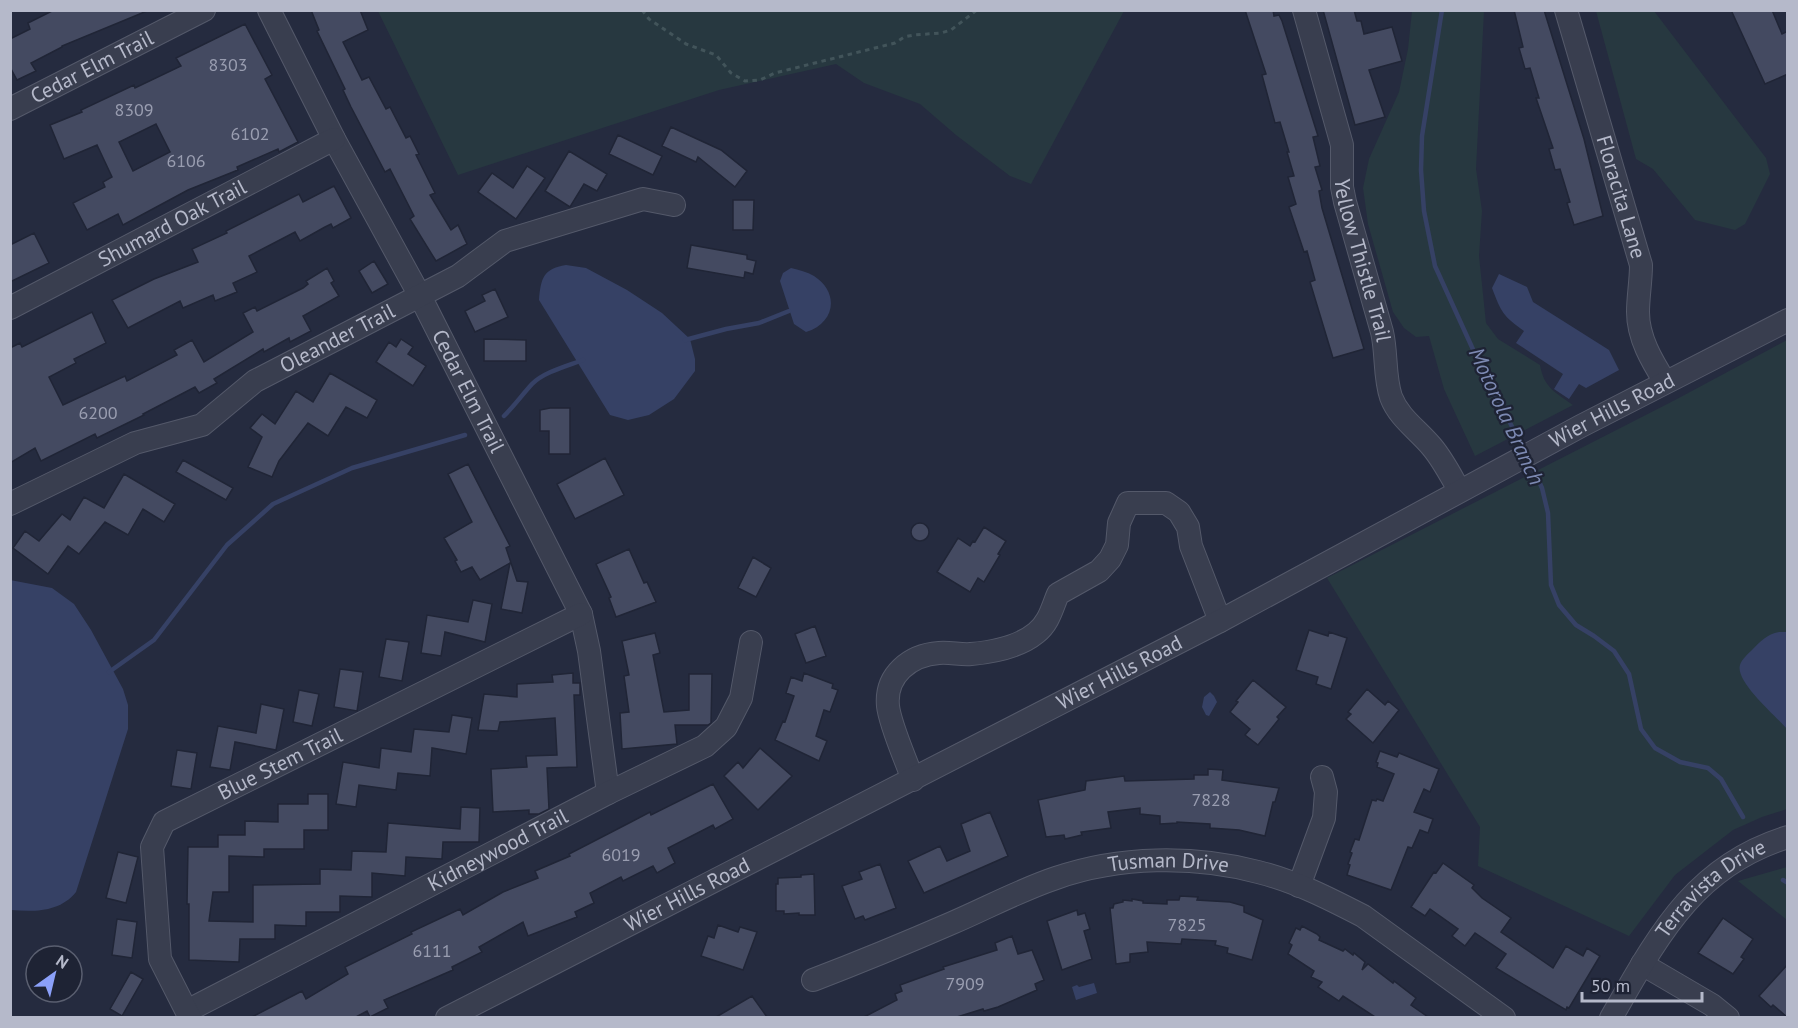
<svg xmlns="http://www.w3.org/2000/svg" width="1798" height="1028" font-family="'PT Sans',sans-serif">
<style>
.green{fill:#273840}
.water{fill:#364165}
.lines{fill:none;stroke-linecap:round;stroke-linejoin:round}
.stream{stroke:#364165;stroke-width:4.5}
.building{fill:#444a61;stroke:#202536;stroke-width:1.5;fill-rule:evenodd}
.minor-casing{stroke:#54596a;stroke-width:24}
.path{stroke:#42545a;stroke-width:3;stroke-dasharray:4.5 4.5;stroke-linecap:butt}
.minor{stroke:#393e4f;stroke-width:22}
.labels{text-anchor:middle;stroke-width:4.5;stroke-linejoin:round;paint-order:stroke}
.number-label{font-size:18px;fill:#999db0}
.street-label{font-size:21px;fill:#b5b9ca;stroke:#1e2334}
.water-label{font-size:22px;font-style:italic;fill:#7c89b2;stroke:#1e2334}
</style>
<rect width="100%" height="100%" fill="#252b3f"/>
<path class="green" d="M 378,11 L 1124,11 L 1031,184 L 1010,176 L 956,135 L 920,104 L 864,83 L 836,64 L 719,90 L 458,175 Z
M 1412,11 L 1484,11 L 1476,169 L 1482,211 L 1479,256 L 1486,323 L 1498,339 L 1540,365 C 1544,388 1555,392 1573,405 L 1475,456 L 1444,389 L 1429,336 L 1416,337 L 1404,328 L 1393,312 L 1368,224 L 1363,188 L 1369,159 L 1399,92 L 1408,49 Z
M 1596,11 L 1654,11 L 1766,158 L 1770,174 L 1745,224 L 1735,230 L 1695,220 L 1653,169 L 1636,159 Z
M 1787,340 L 1787,809 L 1762,817 L 1733,830 L 1675,875 L 1629,936 L 1478,866 L 1480,827 L 1327,578 L 1677,399 Z
M 1787,867 L 1788,867 L 1787,920 L 1738,881 Z"/>
<path class="water" d="M 566,265 L 586,268 L 627,290 L 662,313 L 690,339 L 695,359 L 695,371 L 674,399 L 649,415 L 628,420 L 610,415 L 539,300 C 541,278 543,269 566,265 Z
M 791,268 C 799,270 807,272 814,276 C 840,293 835,323 806,332 L 794,324 L 780,281 L 783,273 Z
M 1499,274 L 1527,287 L 1533,302 L 1609,350 L 1619,370 L 1586,388 L 1579,384 L 1569,399 L 1554,389 L 1563,374 L 1516,343 L 1524,331 C 1503,316 1501,312 1492,288 Z
M 10,580 L 52,588 L 74,604 L 91,630 L 123,689 L 128,705 L 128,729 L 76,892 C 60,912 35,912 11,910 Z
M 1779,632 L 1787,632 L 1787,729 C 1776,716 1735,682 1740,665 C 1742,659 1747,655 1752,650 C 1760,642 1767,634 1779,632 Z
M 1210,692 L 1214,696 L 1217,702 L 1209,716 L 1206,715 L 1202,707 L 1204,697 Z
M 1094,983 L 1097,993 L 1076,1000 L 1072,987 L 1077,985 L 1079,987 Z"/>
<g class="lines">
<path class="stream" d="M 1442,10 L 1422,136 L 1421,170 L 1424,211 L 1435,266 L 1486,378 L 1524,449
M 685,340 L 726,329 L 759,323 L 789,311
M 504,416 C 514,406 522,395 532,384 C 544,372 567,366 583,360
M 1530,462 L 1542,488 L 1548,513 L 1551,585 L 1559,605 L 1576,625 L 1594,636 L 1614,651 L 1629,674 L 1641,729 L 1655,748 L 1680,762 L 1708,768 L 1721,779 L 1743,817
M 109,672 L 154,640 L 227,545 L 273,504 L 352,468 L 465,435
M 1783,880 L 1788,883"/>
</g>
<path class="building" d="M 54,10 L 147,10 L 147,11 L 62,46 L 62,47 L 31,63 L 36,71 L 17,80 L 10,67 L 10,39 L 30,29 L 28,23 Z
M 311,10 L 360,10 L 368,30 L 343,42 L 362,80 L 369,77 L 386,109 L 390,107 L 406,138 L 410,136 L 419,154 L 416,155 L 435,193 L 430,195 L 451,230 L 458,225 L 467,244 L 436,261 L 410,219 L 414,216 L 390,169 L 385,172 L 351,107 L 343,90 L 345,89 L 317,31 L 319,30 Z
M 1245,10 L 1273,10 L 1274,16 L 1279,15 L 1282,21 L 1318,136 L 1313,137 L 1320,166 L 1315,167 L 1322,190 L 1319,191 L 1322,208 L 1364,349 L 1333,358 L 1310,282 L 1315,280 L 1307,251 L 1304,252 L 1289,207 L 1296,204 L 1288,177 L 1294,176 L 1287,152 L 1289,152 L 1280,122 L 1275,123 L 1262,75 L 1266,74 Z
M 1323,10 L 1354,10 L 1357,21 L 1361,21 L 1364,34 L 1392,27 L 1402,61 L 1369,70 L 1385,117 L 1355,125 Z
M 1514,10 L 1544,10 L 1584,139 L 1603,216 L 1574,225 L 1567,203 L 1570,202 L 1560,169 L 1555,170 L 1549,149 L 1553,148 L 1536,98 L 1539,98 L 1530,68 L 1525,69 L 1519,48 L 1523,47 Z
M 1731,10 L 1772,10 L 1782,34 L 1788,31 L 1788,74 L 1765,84 Z
M 245,24 L 272,75 L 265,79 L 298,142 L 279,152 L 278,149 L 237,167 L 238,170 L 188,190 L 123,225 L 118,214 L 87,230 L 73,203 L 105,187 L 103,182 L 112,177 L 97,145 L 64,159 L 50,125 L 82,112 L 81,110 L 134,85 L 135,88 L 181,66 L 176,58 ZM 156,124 L 170,152 L 133,171 L 119,142 Z
M 671,127 L 721,150 L 747,171 L 735,187 L 698,157 L 696,162 L 662,146 Z
M 618,135 L 662,156 L 653,175 L 609,154 Z
M 569,151 L 607,174 L 597,191 L 584,184 L 570,207 L 545,191 Z
M 527,166 L 545,178 L 516,219 L 478,192 L 492,173 L 513,188 Z
M 334,186 L 351,218 L 333,228 L 331,224 L 325,227 L 300,241 L 295,232 L 249,256 L 257,272 L 233,283 L 237,292 L 215,301 L 213,295 L 183,308 L 180,301 L 128,328 L 112,300 L 154,279 L 198,262 L 192,249 L 227,233 L 226,231 L 299,194 L 303,202 Z
M 733,200 L 754,200 L 753,230 L 733,230 Z
M 34,233 L 49,263 L 10,282 L 10,245 Z
M 691,245 L 747,255 L 747,259 L 756,261 L 753,274 L 745,272 L 744,278 L 687,268 Z
M 374,261 L 388,284 L 372,293 L 359,271 Z
M 327,268 L 334,281 L 331,283 L 339,296 L 303,316 L 311,331 L 290,342 L 289,338 L 264,352 L 263,349 L 214,379 L 217,383 L 199,393 L 195,387 L 143,414 L 144,415 L 97,438 L 95,434 L 41,461 L 35,448 L 10,463 L 10,348 L 20,343 L 22,347 L 92,312 L 106,343 L 74,359 L 76,363 L 49,377 L 63,405 L 125,376 L 127,381 L 177,355 L 174,350 L 192,340 L 204,362 L 253,332 L 243,313 L 255,307 L 257,311 L 303,288 L 308,284 L 306,281 Z
M 495,289 L 508,317 L 475,332 L 465,311 L 485,301 L 482,295 Z
M 401,339 L 413,347 L 408,354 L 426,366 L 413,386 L 376,362 L 389,342 L 396,347 Z
M 484,339 L 526,340 L 526,361 L 484,361 Z
M 330,373 L 377,400 L 367,418 L 346,407 L 328,436 L 308,423 L 279,461 L 272,477 L 248,467 L 262,437 L 250,428 L 262,414 L 275,424 L 296,391 L 313,402 Z
M 550,408 L 570,408 L 570,454 L 549,454 L 549,431 L 540,431 L 540,410 Z
M 605,458 L 624,495 L 575,519 L 557,484 Z
M 183,460 L 233,488 L 226,500 L 176,472 Z
M 468,464 L 510,546 L 506,548 L 517,581 L 528,582 L 522,613 L 501,609 L 510,563 L 480,580 L 472,567 L 461,572 L 455,561 L 457,560 L 444,538 L 472,522 L 448,474 Z
M 124,474 L 175,504 L 164,522 L 143,509 L 128,535 L 105,522 L 79,554 L 68,546 L 48,574 L 13,548 L 25,531 L 39,541 L 62,514 L 70,520 L 84,497 L 104,508 Z
M911 532a9 9 0 1 1 18 0a9 9 0 1 1-18 0Z
M 984,527 L 1006,541 L 998,554 L 1000,555 L 984,582 L 978,578 L 970,592 L 937,572 L 958,538 L 970,546 L 973,541 L 975,542 Z
M 629,549 L 644,583 L 647,582 L 656,602 L 616,617 L 609,598 L 611,597 L 596,564 Z
M 753,557 L 771,568 L 756,597 L 738,588 Z
M 473,600 L 492,604 L 485,642 L 445,632 L 441,656 L 421,653 L 427,615 L 468,622 Z
M 815,626 L 826,656 L 806,663 L 795,634 Z
M 1309,630 L 1328,636 L 1329,632 L 1347,638 L 1331,689 L 1316,684 L 1318,677 L 1296,670 Z
M 655,633 L 660,653 L 653,655 L 664,712 L 689,710 L 689,674 L 712,674 L 711,723 L 708,725 L 675,725 L 677,744 L 622,749 L 620,713 L 629,712 L 624,676 L 629,675 L 622,641 Z
M 386,639 L 409,642 L 402,681 L 379,677 Z
M 340,669 L 363,672 L 357,711 L 334,707 Z
M 573,673 L 573,683 L 580,683 L 580,695 L 574,695 L 577,767 L 547,768 L 549,809 L 539,814 L 529,814 L 529,810 L 493,812 L 491,769 L 527,767 L 526,756 L 557,755 L 555,718 L 500,722 L 498,731 L 478,730 L 484,694 L 517,697 L 517,684 L 553,682 L 552,675 Z
M 804,673 L 833,684 L 832,688 L 838,690 L 830,712 L 824,710 L 816,736 L 827,741 L 819,761 L 775,740 L 783,721 L 785,722 L 794,696 L 786,693 L 791,677 L 802,681 Z
M 1253,680 L 1286,707 L 1277,717 L 1279,719 L 1258,745 L 1245,735 L 1250,729 L 1230,712 L 1238,702 L 1236,701 Z
M 1367,689 L 1385,705 L 1388,701 L 1399,710 L 1373,743 L 1346,719 L 1351,714 L 1348,712 Z
M 299,690 L 319,694 L 312,726 L 293,722 Z
M 261,704 L 284,709 L 276,750 L 235,742 L 230,770 L 210,767 L 218,726 L 256,733 Z
M 452,715 L 472,718 L 466,754 L 432,748 L 430,776 L 398,773 L 396,790 L 359,785 L 356,807 L 336,804 L 343,762 L 379,768 L 381,748 L 411,752 L 414,729 L 449,732 Z
M 760,748 L 792,776 L 758,810 L 724,776 L 738,762 L 743,768 Z
M 177,750 L 197,753 L 191,789 L 171,786 Z
M 1380,751 L 1397,757 L 1399,753 L 1439,769 L 1430,792 L 1424,789 L 1414,812 L 1433,819 L 1428,833 L 1420,830 L 1412,848 L 1408,847 L 1391,890 L 1347,875 L 1350,865 L 1348,864 L 1352,853 L 1350,852 L 1355,839 L 1359,840 L 1372,800 L 1376,801 L 1377,799 L 1383,801 L 1394,774 L 1377,767 L 1378,763 L 1376,762 Z
M 1208,769 L 1223,770 L 1222,780 L 1279,788 L 1275,802 L 1273,802 L 1265,836 L 1239,830 L 1210,828 L 1210,824 L 1177,822 L 1177,823 L 1160,824 L 1160,816 L 1140,814 L 1140,808 L 1108,812 L 1111,828 L 1081,832 L 1082,835 L 1065,839 L 1064,835 L 1046,837 L 1038,800 L 1085,790 L 1086,781 L 1124,776 L 1125,781 L 1194,779 L 1194,775 L 1208,775 Z
M 713,784 L 733,819 L 715,829 L 713,825 L 668,848 L 675,863 L 657,873 L 653,866 L 623,881 L 621,877 L 590,893 L 594,903 L 575,912 L 577,917 L 528,936 L 523,922 L 479,947 L 482,952 L 452,967 L 453,970 L 384,1000 L 388,1008 L 370,1017 L 367,1011 L 356,1017 L 252,1017 L 302,991 L 306,999 L 348,974 L 345,967 L 412,934 L 411,932 L 460,909 L 463,915 L 503,892 L 538,878 L 535,871 L 570,856 L 569,854 L 631,822 L 650,812 L 651,815 Z
M 308,794 L 328,794 L 328,830 L 304,830 L 304,849 L 264,849 L 264,857 L 229,856 L 229,892 L 213,892 L 209,921 L 253,922 L 253,885 L 320,884 L 320,869 L 351,870 L 352,851 L 386,852 L 388,823 L 460,829 L 461,807 L 480,808 L 479,842 L 443,842 L 442,859 L 406,857 L 405,876 L 372,873 L 372,897 L 340,896 L 340,912 L 306,912 L 306,926 L 275,925 L 275,939 L 240,939 L 239,962 L 189,960 L 189,904 L 187,904 L 188,847 L 218,847 L 218,835 L 245,835 L 245,821 L 278,822 L 278,804 L 308,804 Z
M 990,812 L 1008,856 L 924,893 L 908,861 L 940,846 L 947,861 L 970,851 L 961,824 Z
M 118,852 L 138,857 L 126,903 L 106,898 Z
M 1443,863 L 1474,885 L 1472,888 L 1482,898 L 1511,918 L 1501,932 L 1553,968 L 1566,946 L 1583,956 L 1587,948 L 1600,956 L 1569,1008 L 1567,1007 L 1566,1010 L 1496,968 L 1506,954 L 1475,933 L 1465,946 L 1452,936 L 1458,929 L 1430,909 L 1425,916 L 1411,907 L 1434,872 L 1436,873 Z
M 880,864 L 896,908 L 865,920 L 863,916 L 855,919 L 842,886 L 862,879 L 859,872 Z
M 814,874 L 815,915 L 799,915 L 799,913 L 784,914 L 784,911 L 776,911 L 776,884 L 778,884 L 778,878 L 801,877 L 801,875 Z
M 1180,896 L 1198,897 L 1197,900 L 1230,902 L 1244,906 L 1244,912 L 1263,920 L 1252,960 L 1227,953 L 1228,948 L 1215,945 L 1216,941 L 1182,939 L 1181,944 L 1147,942 L 1148,952 L 1130,954 L 1130,962 L 1116,964 L 1110,908 L 1113,908 L 1114,904 L 1123,902 L 1123,900 L 1132,901 L 1132,899 L 1143,901 L 1143,903 L 1167,904 L 1167,900 L 1179,900 Z
M 1077,910 L 1078,915 L 1085,913 L 1090,929 L 1084,931 L 1092,959 L 1062,970 L 1047,921 Z
M 1723,918 L 1753,939 L 1741,957 L 1744,959 L 1733,974 L 1698,953 Z
M 117,919 L 137,922 L 132,958 L 112,955 Z
M 718,925 L 738,932 L 740,927 L 757,932 L 743,970 L 701,956 L 708,936 L 714,938 Z
M 1302,926 L 1317,934 L 1320,937 L 1319,940 L 1343,951 L 1345,949 L 1353,955 L 1354,953 L 1365,962 L 1362,970 L 1368,964 L 1393,983 L 1394,981 L 1416,998 L 1411,1005 L 1428,1017 L 1375,1017 L 1343,996 L 1339,1001 L 1318,987 L 1322,982 L 1311,977 L 1314,971 L 1288,954 L 1292,945 L 1289,943 L 1296,928 L 1300,930 Z
M 1012,936 L 1018,954 L 1032,950 L 1044,980 L 1035,984 L 1037,990 L 998,1007 L 984,1011 L 983,1009 L 957,1017 L 864,1017 L 897,1000 L 895,994 L 902,991 L 900,985 L 944,969 L 943,967 L 997,950 L 995,943 Z
M 1788,964 L 1788,1017 L 1787,1017 L 1773,1005 L 1771,1007 L 1759,996 Z
M 131,972 L 143,979 L 122,1016 L 110,1009 Z
M 752,996 L 767,1017 L 716,1017 Z"/>
<g class="lines">
<g class="minor-casing">
<g id="minor">
<path id="s1" d="M 269,10 L 334,139 L 420,296 L 581,614 L 589,651 L 608,793"/>
<path id="s2" d="M 1304,10 L 1342,145 L 1342,187 L 1345,202 L 1382,332 C 1387,353 1384,376 1391,397 C 1399,418 1418,430 1432,447 C 1443,460 1451,476 1459,490"/>
<path id="s3" d="M 1566,10 L 1641,265 C 1641,281 1638,297 1638,312 C 1638,338 1652,361 1665,382"/>
<path id="s4" d="M 10,109 L 204,10"/>
<path id="s5" d="M 10,308 L 334,139"/>
<path id="s6" d="M 10,504 L 135,443 L 202,425 L 255,381 L 458,276 L 505,241 L 643,199 L 674,205"/>
<path d="M 913,780 C 906,760 890,725 888,706 C 885,675 910,655 939,653 C 950,652 961,655 971,654 C 993,652 1019,647 1036,633 C 1049,623 1052,608 1058,594 L 1099,571 L 1110,559 L 1117,545 L 1119,523 L 1128,503 L 1166,503 L 1179,512 L 1188,527 L 1191,546 L 1220,621"/>
<path d="M 1299,886 L 1324,818 L 1326,792 L 1322,777"/>
<path d="M 1642,964 L 1712,1005 L 1728,1018"/>
<path id="s7" d="M 813,980 C 860,962 906,943 952,923 C 987,908 1020,890 1056,878 C 1119,856 1194,855 1258,872 C 1295,881 1330,899 1363,916 L 1504,1018"/>
<path id="s8" d="M 187,1011 L 608,793 L 705,746 L 726,727 L 741,698 L 751,642"/>
<path id="s9" d="M 190,1018 L 160,959 L 152,847 L 164,822 L 581,614"/>
<path id="s10" d="M 447,1018 L 1220,621 L 1581,426 L 1788,320"/>
<path id="s11" d="M 1611,1018 C 1657,938 1693,866 1788,837"/>
</g>
</g>
<path class="path" d="M 642,10 L 649,19 L 686,44 L 716,55 L 731,73 L 745,81 L 760,80 L 775,73 L 895,43 L 904,37 L 914,35 L 941,33 L 951,30 L 977,10"/>
<use href="#minor" class="minor"/>
</g>
<g class="labels">
<g class="number-label">
<text x="228" y="71">8303</text>
<text x="134" y="116">8309</text>
<text x="250" y="140">6102</text>
<text x="186" y="167">6106</text>
<text x="98" y="419">6200</text>
<text x="1211" y="806">7828</text>
<text x="621" y="861">6019</text>
<text x="1187" y="931">7825</text>
<text x="432" y="957">6111</text>
<text x="965" y="990">7909</text>
</g>
<g class="street-label">
<text dy="7" stroke="none"><textPath href="#s4" startOffset="92">Cedar Elm Trail</textPath></text>
<text dy="7" stroke="none"><textPath href="#s3" startOffset="195">Floracita Lane</textPath></text>
<text dy="7" stroke="none"><textPath href="#s5" startOffset="183">Shumard Oak Trail</textPath></text>
<text dy="7" stroke="none"><textPath href="#s2" startOffset="258">Yellow Thistle Trail</textPath></text>
<text dy="7" stroke="none"><textPath href="#s6" startOffset="370">Oleander Trail</textPath></text>
<text dy="7" stroke="none"><textPath href="#s1" startOffset="430">Cedar Elm Trail</textPath></text>
<text dy="7" stroke="none"><textPath href="#s10" startOffset="1314">Wier Hills Road</textPath></text>
<text dy="7" stroke="none"><textPath href="#s10" startOffset="756">Wier Hills Road</textPath></text>
<text dy="7" stroke="none"><textPath href="#s9" startOffset="336">Blue Stem Trail</textPath></text>
<text dy="7" stroke="none"><textPath href="#s8" startOffset="350">Kidneywood Trail</textPath></text>
<text dy="7" stroke="none"><textPath href="#s7" startOffset="378">Tusman Drive</textPath></text>
<text dy="7" stroke="none"><textPath href="#s11" startOffset="166">Terravista Drive</textPath></text>
<text dy="7" stroke="none"><textPath href="#s10" startOffset="270">Wier Hills Road</textPath></text>
</g>
<g class="water-label">
<text transform="translate(1507 416) rotate(65)" y="8">Motorola Branch</text>
</g>
</g>
<rect width="1798" height="1028" fill="none" stroke="#b5b9ca" stroke-width="24"/>
<g transform="translate(54 974) rotate(34)"><circle r="28" fill="#1e2334" stroke="#5a5f70" stroke-width="1.5"/>
<path d="M0-4.5L10 22L0 15L-10 22Z" fill="#8ba0f9"/>
<text y="-9" font-size="16" font-weight="bold" text-anchor="middle" fill="#b5b9ca">N</text>
</g>
<path d="M1582 992v9h120v-9" fill="none" stroke="#b5b9ca" stroke-width="3"/>
<text x="1591" y="992" font-size="18" fill="#b5b9ca" stroke="#1e2334" stroke-width="4.5" paint-order="stroke">50 m</text>
</svg>
